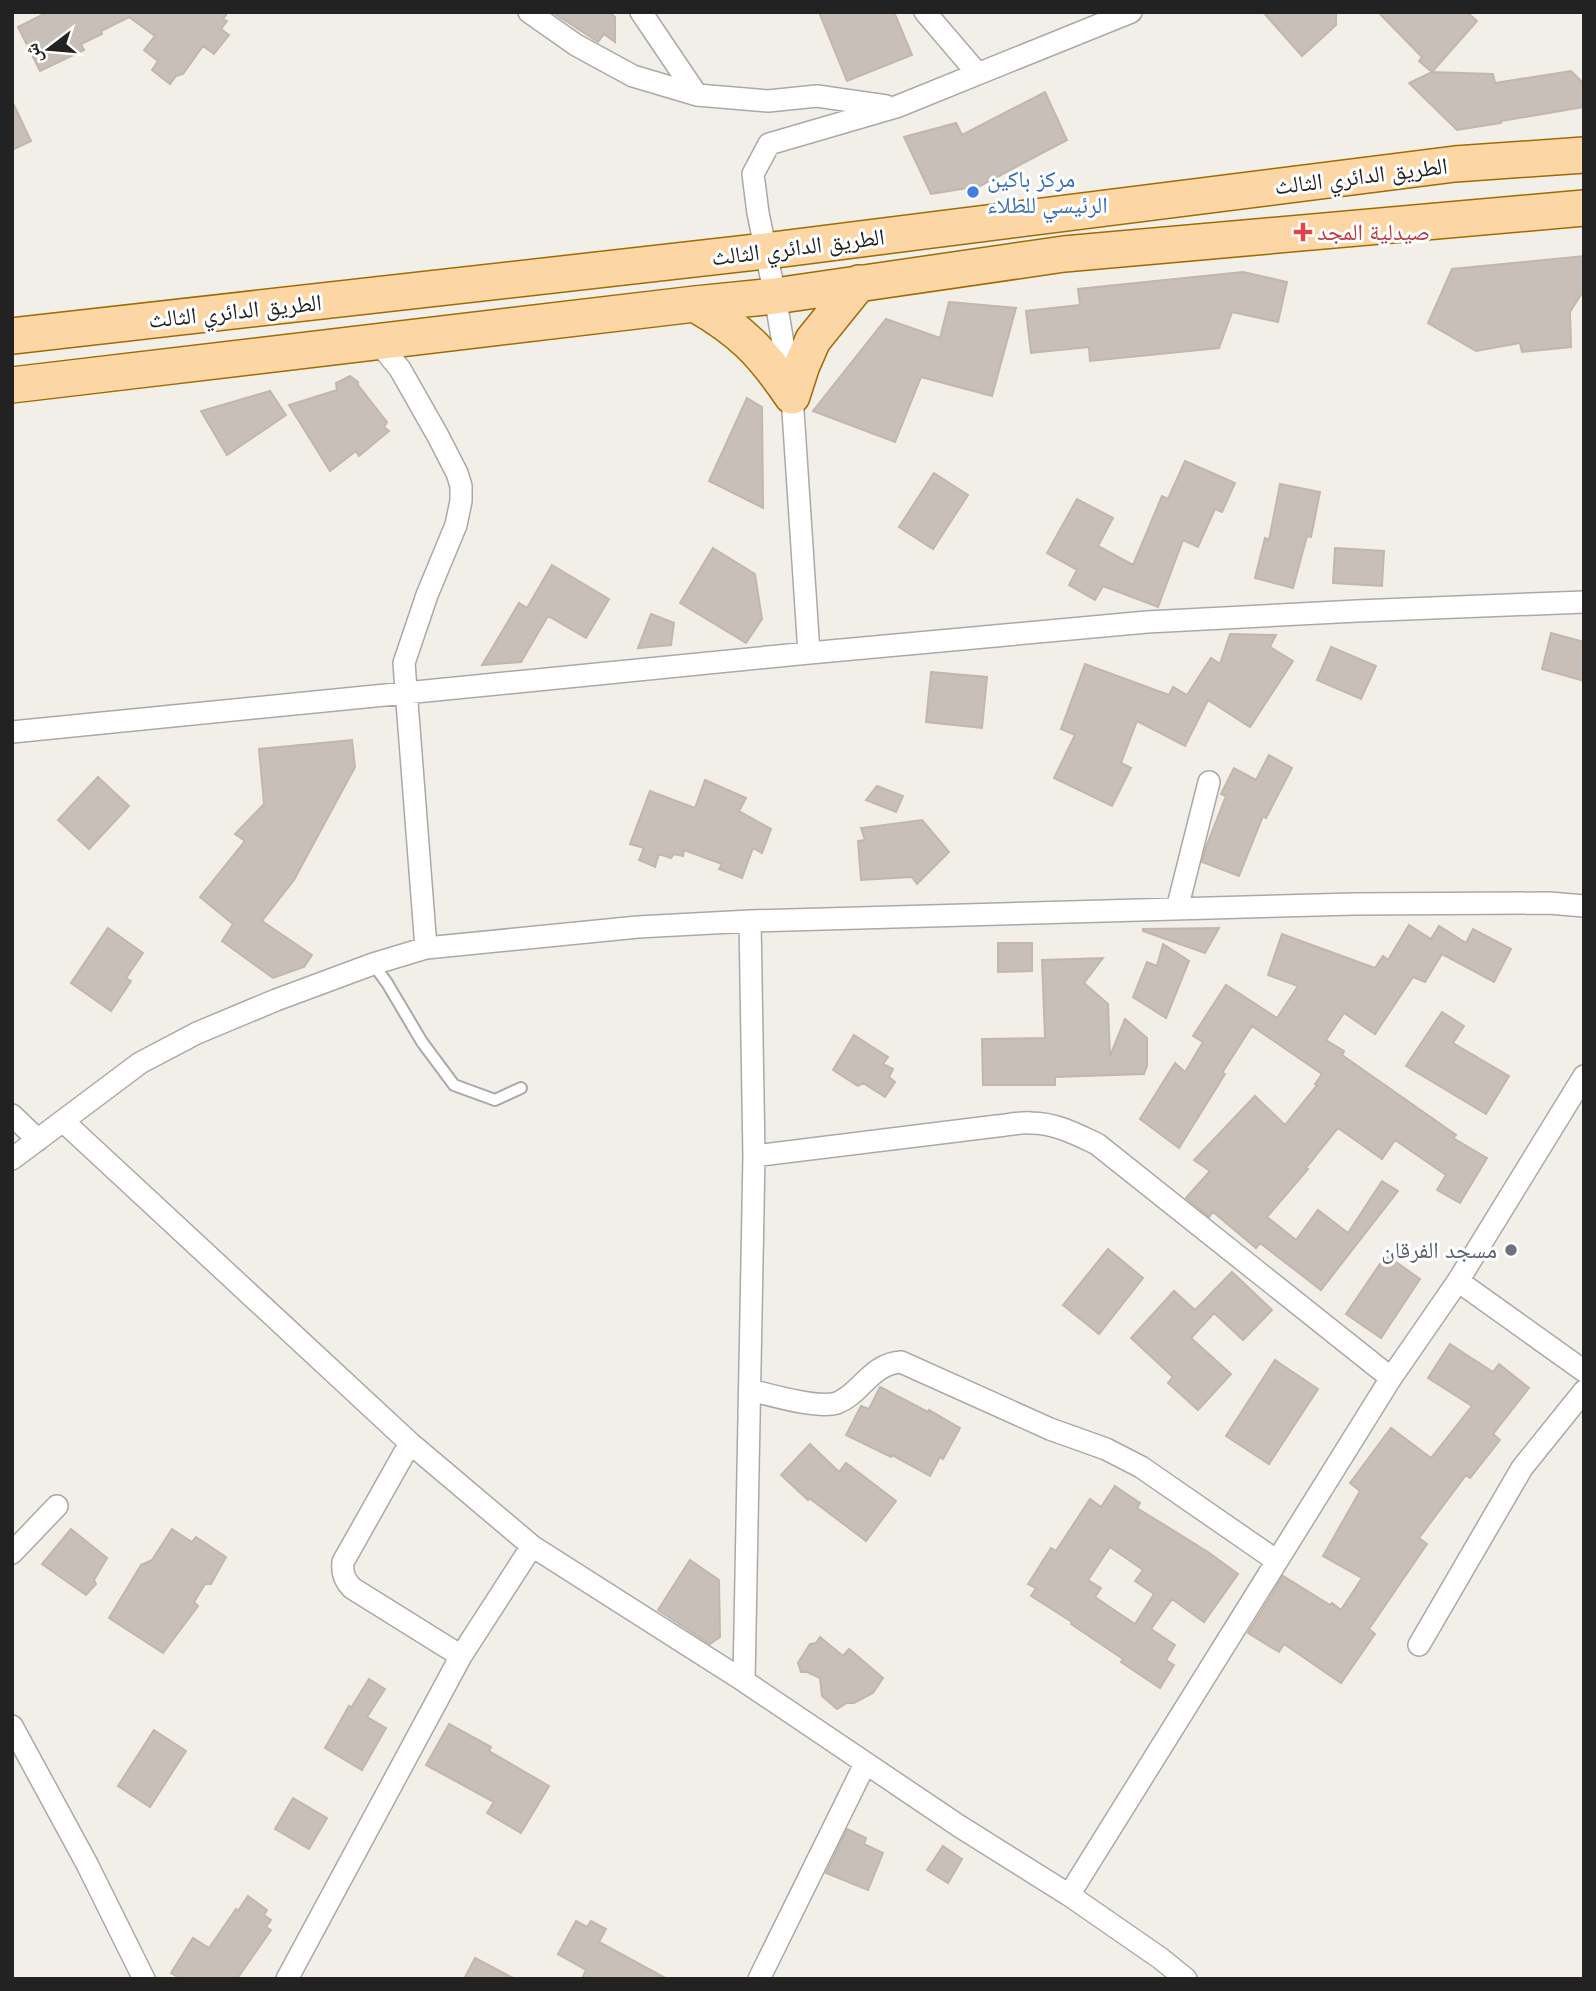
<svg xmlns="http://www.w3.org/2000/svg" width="1596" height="1991" font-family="Quicksand,'Noto Naskh Arabic',sans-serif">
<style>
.building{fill:#c7bfb8;stroke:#c4b6ab;stroke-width:2;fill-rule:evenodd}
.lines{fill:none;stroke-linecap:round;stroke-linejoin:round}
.service-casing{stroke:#a9a9a9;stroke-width:14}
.minor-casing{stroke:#a9a9a9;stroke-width:24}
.primary-casing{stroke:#a06b00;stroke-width:38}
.service{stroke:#fff;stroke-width:10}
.minor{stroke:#fff;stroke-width:21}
.primary{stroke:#fcd6a4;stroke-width:35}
.shop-dot{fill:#3f7fe0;stroke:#fff;stroke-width:2.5}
.health-dot{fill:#e0444e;stroke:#fff;stroke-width:2.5}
.worship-dot{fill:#6b7280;stroke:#fff;stroke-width:2.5}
.labels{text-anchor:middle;stroke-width:6;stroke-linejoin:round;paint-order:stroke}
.street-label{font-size:23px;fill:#222;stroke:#fff}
.shop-label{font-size:23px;fill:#366cbe;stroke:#fff;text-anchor:start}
.health-label{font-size:23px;fill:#be3a42;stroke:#fff;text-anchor:start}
.worship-label{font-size:23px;fill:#5b616d;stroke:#fff;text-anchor:end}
</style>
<rect width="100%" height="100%" fill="#f2efe9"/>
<path class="building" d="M 48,12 L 228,12 L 223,19 L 227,21 L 221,29 L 229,35 L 214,54 L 203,46 L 183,74 L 176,76 L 170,84 L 152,70 L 158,61 L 144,50 L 155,36 L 129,17 L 101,31 L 102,34 L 81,44 L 84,50 L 40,71 L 18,27 Z
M 552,12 L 609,12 L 615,17 L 615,42 L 604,34 L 598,42 Z
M 819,12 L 894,12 L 912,55 L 847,81 Z
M 1263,12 L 1336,12 L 1336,25 L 1302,56 Z
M 1378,12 L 1467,12 L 1477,21 L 1432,72 L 1419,61 L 1422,57 Z
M 1571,71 L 1584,84 L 1584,107 L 1501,121 L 1501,123 L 1457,130 L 1409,83 L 1432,72 L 1493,74 L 1495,83 Z
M 1045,92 L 1067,140 L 980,186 L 931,194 L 904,137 L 956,123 L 962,135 Z
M 12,101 L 31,141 L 12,150 Z
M 1584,256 L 1584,290 L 1570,312 L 1571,347 L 1522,352 L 1520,343 L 1476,351 L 1428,323 L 1452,269 Z
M 1243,272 L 1287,282 L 1278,322 L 1232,312 L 1219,348 L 1090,361 L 1089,347 L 1031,353 L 1026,311 L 1080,305 L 1078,289 Z
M 949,302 L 1016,308 L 992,396 L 921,377 L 895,442 L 813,411 L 886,319 L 940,338 Z
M 350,376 L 358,382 L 358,385 L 387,422 L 384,427 L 389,431 L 359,456 L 356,451 L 330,471 L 289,405 L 337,390 L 336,383 Z
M 270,391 L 286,415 L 227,455 L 201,411 Z
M 747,398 L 762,407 L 763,508 L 709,481 Z
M 1185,461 L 1235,483 L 1222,512 L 1215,509 L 1198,547 L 1183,540 L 1158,607 L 1103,586 L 1095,600 L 1069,585 L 1077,570 L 1047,553 L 1077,499 L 1113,518 L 1098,546 L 1133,565 L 1162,496 L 1168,499 Z
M 934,473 L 968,495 L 933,549 L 899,527 Z
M 1280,484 L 1320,492 L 1311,537 L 1307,536 L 1293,588 L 1255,578 L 1265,538 L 1269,540 Z
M 713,548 L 755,574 L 762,619 L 746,643 L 680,603 Z
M 1335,548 L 1384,551 L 1382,586 L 1333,583 Z
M 552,565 L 609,599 L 586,638 L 548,616 L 521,662 L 482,665 L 519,603 L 527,608 Z
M 651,614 L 674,623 L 671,645 L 638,648 Z
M 1551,633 L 1584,642 L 1584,681 L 1542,669 Z
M 1230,634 L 1276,635 L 1270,647 L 1293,661 L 1250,727 L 1208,700 L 1185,746 L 1137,721 L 1121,763 L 1131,768 L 1112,806 L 1054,778 L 1075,735 L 1061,729 L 1085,664 L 1169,695 L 1173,687 L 1187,695 L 1211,658 L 1220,664 Z
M 1331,647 L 1376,666 L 1361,699 L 1317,680 Z
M 931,672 L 987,677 L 982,728 L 926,722 Z
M 352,740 L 355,767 L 294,880 L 262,921 L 312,955 L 304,967 L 273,978 L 222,941 L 233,924 L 200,897 L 245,841 L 235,834 L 264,804 L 259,749 Z
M 1269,755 L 1292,768 L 1266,818 L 1263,816 L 1239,876 L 1202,862 L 1206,847 L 1226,796 L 1221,794 L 1234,768 L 1256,780 Z
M 98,777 L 129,806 L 89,849 L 58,820 Z
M 705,780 L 746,798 L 739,811 L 771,829 L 762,853 L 753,848 L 742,878 L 719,869 L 722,864 L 684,850 L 683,856 L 674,854 L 671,858 L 659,854 L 655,867 L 639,860 L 644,848 L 630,844 L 650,791 L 695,808 Z
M 877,786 L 903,796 L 896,812 L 866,800 Z
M 922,820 L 949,852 L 917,884 L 912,877 L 861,880 L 858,841 L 865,840 L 861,828 Z
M 1409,925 L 1431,939 L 1439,926 L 1466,943 L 1473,929 L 1511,949 L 1494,982 L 1442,954 L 1425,982 L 1413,977 L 1375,1034 L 1344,1013 L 1326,1040 L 1344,1051 L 1342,1055 L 1456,1135 L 1453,1138 L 1487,1158 L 1460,1203 L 1437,1190 L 1446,1175 L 1395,1140 L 1382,1159 L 1338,1128 L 1306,1168 L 1308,1169 L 1267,1217 L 1296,1240 L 1318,1210 L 1348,1233 L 1382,1181 L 1398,1191 L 1321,1290 L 1260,1243 L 1256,1248 L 1213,1212 L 1209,1217 L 1186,1198 L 1210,1171 L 1194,1160 L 1255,1096 L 1285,1125 L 1317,1085 L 1315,1084 L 1322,1074 L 1252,1026 L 1222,1073 L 1225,1074 L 1179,1148 L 1140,1119 L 1175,1063 L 1185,1072 L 1203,1042 L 1193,1036 L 1226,985 L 1277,1018 L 1298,986 L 1268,975 L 1282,934 L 1375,968 L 1383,956 L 1388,960 Z
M 108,928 L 143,953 L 126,978 L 131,981 L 111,1011 L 71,983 Z
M 1219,928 L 1205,953 L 1143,931 L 1143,929 Z
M 998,943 L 1032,943 L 1032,971 L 998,972 Z
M 1163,944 L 1189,961 L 1166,1018 L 1133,997 L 1147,962 L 1157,966 Z
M 1103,958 L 1084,983 L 1108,1004 L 1110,1056 L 1125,1019 L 1147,1038 L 1147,1066 L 1144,1074 L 1055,1077 L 1055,1085 L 983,1085 L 982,1039 L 1045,1038 L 1042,960 Z
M 1442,1012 L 1464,1026 L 1453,1043 L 1509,1076 L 1486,1114 L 1406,1066 Z
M 854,1035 L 888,1057 L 883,1064 L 893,1069 L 889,1077 L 895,1082 L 885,1097 L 863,1083 L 858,1086 L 833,1070 Z
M 1108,1249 L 1143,1278 L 1099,1334 L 1063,1305 Z
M 1386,1255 L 1420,1279 L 1381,1338 L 1346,1314 Z
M 1232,1272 L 1272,1310 L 1243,1340 L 1214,1313 L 1191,1338 L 1231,1374 L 1198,1410 L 1168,1383 L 1173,1377 L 1131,1338 L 1174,1291 L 1195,1310 Z
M 1450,1344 L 1493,1372 L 1499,1364 L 1529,1388 L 1493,1434 L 1500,1440 L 1470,1478 L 1466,1475 L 1419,1538 L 1427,1544 L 1369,1629 L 1375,1634 L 1341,1683 L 1284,1644 L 1279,1652 L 1248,1633 L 1283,1576 L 1330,1605 L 1332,1603 L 1341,1610 L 1362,1578 L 1323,1556 L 1360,1491 L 1350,1483 L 1391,1428 L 1431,1458 L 1472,1406 L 1428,1378 Z
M 1275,1360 L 1318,1389 L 1269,1464 L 1226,1436 Z
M 880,1387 L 928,1412 L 929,1410 L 960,1428 L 943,1459 L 940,1457 L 930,1476 L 892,1455 L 891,1457 L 846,1435 L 861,1406 L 869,1409 Z
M 810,1444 L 839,1472 L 846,1463 L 896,1501 L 866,1541 L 809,1498 L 808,1500 L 781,1475 Z
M 1115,1486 L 1140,1503 L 1137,1508 L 1208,1552 L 1238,1574 L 1204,1622 L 1172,1599 L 1151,1629 L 1175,1645 L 1166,1660 L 1174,1665 L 1160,1688 L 1121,1662 L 1123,1659 L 1071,1624 L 1072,1622 L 1031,1596 L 1036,1588 L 1028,1584 L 1051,1548 L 1056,1551 L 1090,1499 L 1101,1507 ZM 1110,1547 L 1143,1570 L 1135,1581 L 1154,1594 L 1135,1624 L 1095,1597 L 1101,1588 L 1088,1580 Z
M 71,1529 L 107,1558 L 94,1580 L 96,1584 L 86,1595 L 42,1564 Z
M 172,1529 L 192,1542 L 196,1537 L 226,1557 L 211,1584 L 205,1584 L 194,1602 L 198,1606 L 163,1653 L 109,1618 L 141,1565 L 152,1560 Z
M 690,1560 L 719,1580 L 720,1637 L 710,1644 L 658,1610 Z
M 820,1637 L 843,1656 L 849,1649 L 883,1678 L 873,1693 L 854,1703 L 847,1703 L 837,1709 L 822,1696 L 820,1678 L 807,1672 L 801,1672 L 798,1663 L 810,1644 L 816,1643 Z
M 369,1679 L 385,1689 L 367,1717 L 386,1728 L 362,1770 L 325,1748 L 349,1706 L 351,1708 Z
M 449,1724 L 491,1747 L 489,1751 L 549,1786 L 521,1833 L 487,1813 L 494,1802 L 426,1765 Z
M 154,1730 L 186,1751 L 150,1807 L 118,1786 Z
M 293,1798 L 327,1818 L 309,1849 L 275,1829 Z
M 847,1829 L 866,1838 L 864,1844 L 883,1853 L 868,1890 L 826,1873 Z
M 943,1846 L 962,1859 L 948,1883 L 927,1870 Z
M 248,1896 L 267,1910 L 264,1915 L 271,1920 L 266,1927 L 271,1930 L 237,1979 L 181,1979 L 171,1973 L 193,1938 L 209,1948 L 236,1909 L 238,1911 Z
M 576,1921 L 587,1927 L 591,1921 L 606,1929 L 599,1942 L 667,1979 L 582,1979 L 586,1970 L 558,1954 Z
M 475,1958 L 515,1979 L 464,1979 Z"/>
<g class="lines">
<g class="service-casing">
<path id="service" d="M 373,964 L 387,983 L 422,1042 L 454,1085 L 495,1100 L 521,1088"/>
</g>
<g class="minor-casing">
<path id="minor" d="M 529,12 L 576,45 L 633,76 L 697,95 L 768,101 L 817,96 L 886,106
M 641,12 L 697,95
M 925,12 L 978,74
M 378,342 L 400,369 L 438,436 L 457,473 L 461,486 L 461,501 L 456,525 L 427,595 L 404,663 L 426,948
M 809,653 L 792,396 L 775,296 L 758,213 L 753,174 L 769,144 L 896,107 L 1131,12
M 12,732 L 809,653 L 1147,622 L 1357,611 L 1584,602
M 1177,909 L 1209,782
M 750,921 L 754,1156 L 744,1681 L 959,1826 L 1069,1895
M 12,1115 L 38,1140
M 63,1121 L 410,1443 L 532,1546 L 744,1681
M 754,1156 L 997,1126 C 1008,1125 1020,1122 1031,1123 C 1055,1123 1076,1134 1097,1144 L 1391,1378
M 12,1159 L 140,1063 L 197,1033 L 276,1000 L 373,964 L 426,948 L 638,927 L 750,921 L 1354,904 L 1549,903 L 1584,906
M 1458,1281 L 1584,1371
M 750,1390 C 771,1395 817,1409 837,1403 C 861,1394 870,1364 901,1362 L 1050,1429 L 1106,1449 L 1141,1467 L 1277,1561
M 410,1443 L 343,1562 C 342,1573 344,1579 352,1588 L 461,1656
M 12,1553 L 57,1506
M 1419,1645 L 1522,1468 L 1584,1391
M 12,1726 L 87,1864 L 144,1979
M 287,1979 L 461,1656 L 532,1546
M 759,1979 L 865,1764
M 1186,1979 L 1160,1958 L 1069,1895 L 1391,1378 L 1458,1281 L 1584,1076"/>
</g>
<g class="primary-casing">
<path id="primary" d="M 695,304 C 742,331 762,352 792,396
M 12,336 L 766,251 L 1455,164 L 1584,155
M 12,385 L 695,304 L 775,296 L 1064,254 L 1584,208
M 792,396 L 802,365 L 813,340 L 859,283"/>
</g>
<use href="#service" class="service"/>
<use href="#minor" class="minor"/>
<use href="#primary" class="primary"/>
</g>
<circle class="shop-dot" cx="973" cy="192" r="7"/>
<path class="health-dot" d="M1299.5 221.5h7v7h7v7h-7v7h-7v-7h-7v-7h7z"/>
<circle class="worship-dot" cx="1511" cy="1250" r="7"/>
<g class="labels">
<g class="street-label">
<text transform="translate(1361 176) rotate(-7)" y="8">الطريق الدائري الثالث</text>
<text transform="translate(798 247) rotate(-7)" y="8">الطريق الدائري الثالث</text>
<text transform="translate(235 311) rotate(-6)" y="8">الطريق الدائري الثالث</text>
</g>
<g class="shop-label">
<text x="987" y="187">مركز باكين<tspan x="987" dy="26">الرئيسي للطلاء</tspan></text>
</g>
<g class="health-label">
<text x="1317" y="240">صيدلية المجد</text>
</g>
<g class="worship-label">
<text x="1497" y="1258">مسجد الفرقان</text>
</g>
</g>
<rect width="1596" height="1991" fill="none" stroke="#222222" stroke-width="28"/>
<g transform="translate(49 49) rotate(254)" stroke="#ffffff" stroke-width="5" paint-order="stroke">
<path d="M0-5L12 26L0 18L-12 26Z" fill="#222222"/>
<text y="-10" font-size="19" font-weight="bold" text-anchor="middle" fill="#222222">ش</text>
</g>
</svg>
